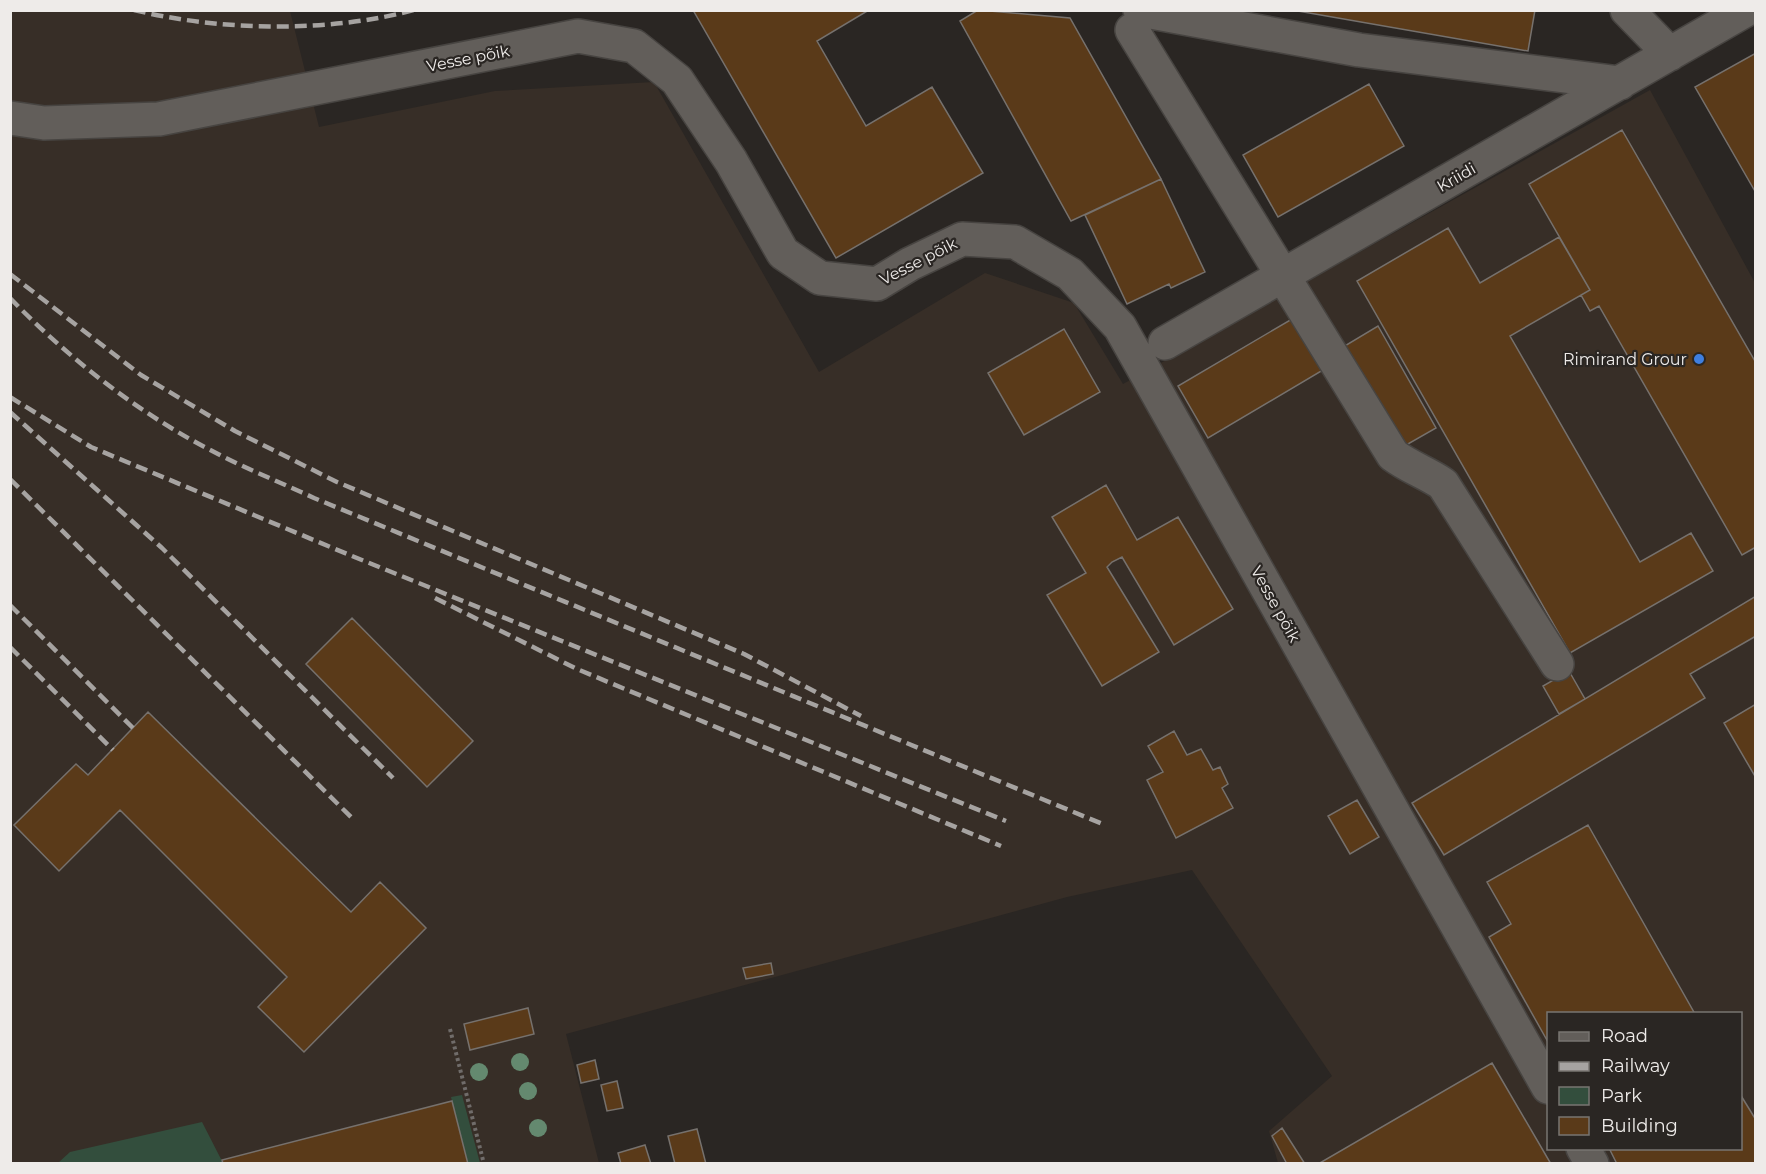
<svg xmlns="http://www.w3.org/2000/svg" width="1766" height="1174" font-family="Montserrat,sans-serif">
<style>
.built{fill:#372e27;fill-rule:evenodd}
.green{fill:#334e3d}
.building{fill:#5a3a19;stroke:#76716d;stroke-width:1.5}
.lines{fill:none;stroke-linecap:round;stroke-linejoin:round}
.minor-casing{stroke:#474441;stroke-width:36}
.path{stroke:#706c6a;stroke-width:4;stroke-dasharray:3 3;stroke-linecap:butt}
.minor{stroke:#625e5a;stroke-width:33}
.rail{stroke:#a6a3a1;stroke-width:4.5;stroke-dasharray:12 6;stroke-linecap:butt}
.tree{fill:#64896f}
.shop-dot{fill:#3f7fe0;stroke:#2a2623;stroke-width:2}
.labels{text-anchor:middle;stroke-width:4.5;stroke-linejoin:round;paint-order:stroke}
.street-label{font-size:16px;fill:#eeebe9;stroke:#2a2623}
.poi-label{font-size:16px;fill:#eeebe9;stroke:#2a2623;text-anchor:end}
</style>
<rect width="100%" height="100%" fill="#2a2623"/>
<path class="built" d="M 10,11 L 290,11 L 319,127 L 495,91 L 654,82 L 819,372 L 985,273 L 1074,303 L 1123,384 L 1650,90 L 1755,283 L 1755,1163 L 1278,1163 L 1269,1131 L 1332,1076 L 1192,870 L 1067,897 L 566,1034 L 599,1163 L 11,1163 ZM 1548,1014 L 1740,1014 L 1740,1148 L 1548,1148 Z"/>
<path class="green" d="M 462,1095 L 480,1163 L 468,1163 L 451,1097 Z
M 202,1122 L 223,1163 L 58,1163 L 70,1152 Z"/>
<path class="building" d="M 693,10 L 869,10 L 817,41 L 866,126 L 932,87 L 983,173 L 836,258 Z
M 978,10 L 1070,18 L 1161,179 L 1071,221 L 960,21 Z
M 1292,10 L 1535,10 L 1528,51 Z
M 1756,53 L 1756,193 L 1695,87 Z
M 1369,84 L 1404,146 L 1278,217 L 1243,155 Z
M 1622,130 L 1756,363 L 1756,547 L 1742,555 L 1599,306 L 1590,311 L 1581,295 L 1590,290 L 1529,184 Z
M 1161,179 L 1205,272 L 1171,288 L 1169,284 L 1127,304 L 1085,215 Z
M 1448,228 L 1480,283 L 1559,237 L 1590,290 L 1510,336 L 1640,562 L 1691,533 L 1713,571 L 1570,653 L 1357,281 Z
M 1292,319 L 1323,370 L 1208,438 L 1178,386 Z
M 1378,326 L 1436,428 L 1401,448 L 1343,347 Z
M 1064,329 L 1100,392 L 1024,435 L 988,373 Z
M 1106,485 L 1137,540 L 1178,517 L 1233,609 L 1174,645 L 1122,557 L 1112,562 L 1107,567 L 1159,652 L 1102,686 L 1047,595 L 1086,573 L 1052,517 Z
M 1756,596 L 1756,636 L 1690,674 L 1705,698 L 1444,855 L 1412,803 Z
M 352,618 L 473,741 L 427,787 L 306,664 Z
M 1569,671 L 1585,699 L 1559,714 L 1543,686 Z
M 1756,704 L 1756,778 L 1724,723 Z
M 148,712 L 351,912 L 380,882 L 426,928 L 304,1052 L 258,1007 L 287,977 L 120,810 L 59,871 L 14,825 L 76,764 L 88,775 Z
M 1174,731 L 1187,755 L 1201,749 L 1213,770 L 1220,767 L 1228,784 L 1222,788 L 1233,808 L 1176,838 L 1147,780 L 1163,772 L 1148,746 Z
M 1357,800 L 1379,837 L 1350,854 L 1328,816 Z
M 1588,825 L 1695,1014 L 1548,1014 L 1548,1042 L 1489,937 L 1511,924 L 1487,882 Z
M 771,963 L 773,974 L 746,979 L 743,968 Z
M 528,1008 L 534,1034 L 470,1050 L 464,1024 Z
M 595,1060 L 599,1079 L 581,1083 L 577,1065 Z
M 1492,1063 L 1551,1164 L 1318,1164 Z
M 617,1081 L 623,1108 L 607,1111 L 601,1085 Z
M 1740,1094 L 1756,1120 L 1756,1164 L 1617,1164 L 1609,1148 L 1740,1148 Z
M 452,1101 L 468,1164 L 223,1164 L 222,1160 Z
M 1282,1128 L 1305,1164 L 1287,1164 L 1272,1136 Z
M 697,1129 L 706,1164 L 675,1164 L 668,1136 Z
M 645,1145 L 651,1164 L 621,1164 L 618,1153 Z"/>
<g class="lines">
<g class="minor-casing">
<path id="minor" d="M 1140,10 L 1359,50 L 1620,83
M 1627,10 L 1670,54
M 1132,30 L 1393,455 C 1409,467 1427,473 1443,484 L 1557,664
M 10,118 L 44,123 L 159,119 L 578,36 L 634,46 L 677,80 L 731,161 L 783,253 L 820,278 L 877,284 L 910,264 L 962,239 L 1015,242 L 1070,274 L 1120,327 L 1548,1087
M 1165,343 L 1746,10
M 1583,1148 L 1592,1164"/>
</g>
<path class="path" d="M 450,1029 L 484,1164"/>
<use href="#minor" class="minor"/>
<path class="rail" d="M 134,10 C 220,31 329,33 414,10
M 10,274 L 141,375 L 235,431 L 337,482 L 744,654 L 861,716
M 10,298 C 69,359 142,416 218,454 C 249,470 282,483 314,498 L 1105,825
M 10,397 L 91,447 L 352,556 L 1006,821
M 10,412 L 162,548 L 393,778
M 10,479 L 355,821
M 435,598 L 577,669 L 1001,846
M 10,605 L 133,728
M 10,647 L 113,750"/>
</g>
<g class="tree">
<circle cx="520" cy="1062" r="9"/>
<circle cx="479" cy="1072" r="9"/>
<circle cx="528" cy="1091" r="9"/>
<circle cx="538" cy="1128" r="9"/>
</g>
<circle class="shop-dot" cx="1699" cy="359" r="6"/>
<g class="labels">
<g class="street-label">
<text transform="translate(468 58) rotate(-11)" y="6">Vesse põik</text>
<text transform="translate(1456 177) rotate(-30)" y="6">Kriidi</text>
<text transform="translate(918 261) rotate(-27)" y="6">Vesse põik</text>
<text transform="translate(1276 604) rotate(61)" y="6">Vesse põik</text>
</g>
<g class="poi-label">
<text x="1687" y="365">Rimirand Grour</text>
</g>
</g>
<rect width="1766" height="1174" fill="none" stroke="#eeebe9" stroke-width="24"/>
<rect x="1547" y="1012" width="195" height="138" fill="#2a2623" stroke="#787572" stroke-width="1.5"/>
<rect x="1559" y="1032" width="30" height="9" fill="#625e5a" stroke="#787572" stroke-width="1.5"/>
<text x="1601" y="1042" font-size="18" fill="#eeebe9">Road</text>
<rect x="1559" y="1062" width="30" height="9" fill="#a6a3a1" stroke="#787572" stroke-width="1.5"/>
<text x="1601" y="1072" font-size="18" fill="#eeebe9">Railway</text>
<rect x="1559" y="1087" width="30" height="18" fill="#334e3d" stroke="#787572" stroke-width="1.5"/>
<text x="1601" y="1102" font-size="18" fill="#eeebe9">Park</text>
<rect x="1559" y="1117" width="30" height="18" fill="#5a3a19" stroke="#787572" stroke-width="1.5"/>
<text x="1601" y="1132" font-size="18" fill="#eeebe9">Building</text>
</svg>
